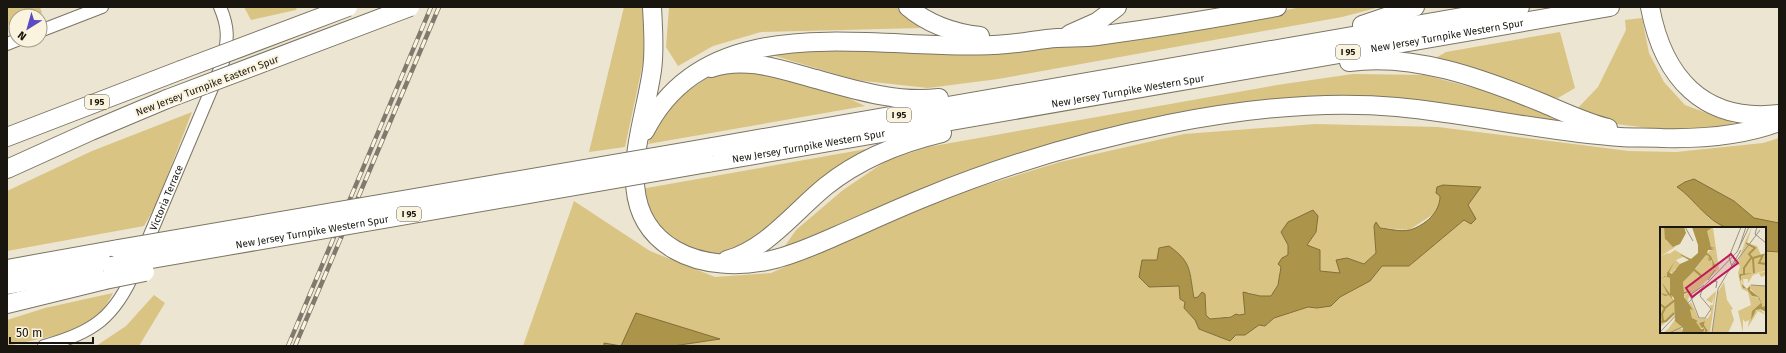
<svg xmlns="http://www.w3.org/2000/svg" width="1786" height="353" font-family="'Fira Sans',sans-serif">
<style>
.green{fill:#dac484;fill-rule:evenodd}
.water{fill:#ac944b;stroke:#806e39}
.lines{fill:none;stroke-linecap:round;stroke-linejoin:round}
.minor-casing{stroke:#7b7563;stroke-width:14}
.highway-casing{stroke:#7b7563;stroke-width:20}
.minor{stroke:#fff;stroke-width:12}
.highway{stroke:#fff;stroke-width:18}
.rail-casing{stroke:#7f7a6d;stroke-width:4.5}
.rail{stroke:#faf3de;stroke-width:3;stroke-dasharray:9;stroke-linecap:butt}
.highway-bridge-casing{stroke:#7b7563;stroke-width:20;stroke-linecap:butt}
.highway-bridge{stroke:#fff;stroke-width:18}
.labels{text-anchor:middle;stroke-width:4;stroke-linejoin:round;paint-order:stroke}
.shield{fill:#faf3de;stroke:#5c584d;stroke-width:1}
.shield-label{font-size:9px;font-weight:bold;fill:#19160f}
.street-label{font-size:10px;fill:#19160f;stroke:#faf3de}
.inset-river{fill:none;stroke:#ac944b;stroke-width:2}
.inset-road{fill:none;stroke:#989283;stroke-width:1}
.view{fill:#c2185b;fill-opacity:0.15;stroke:#c2185b;stroke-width:2}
.inset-edge{fill:none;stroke:#19160f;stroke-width:2}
</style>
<rect width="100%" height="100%" fill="#ece5d1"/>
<path class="green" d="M 7,7 L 40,7 L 42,13 L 34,16 L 16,16 L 16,22 L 7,25 Z
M 244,7 L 297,7 L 296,10 L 251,20 Z
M 624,7 L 643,7 L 644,58 L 625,147 L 589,152 Z
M 669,7 L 899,7 L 920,28 L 761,32 L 713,46 L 678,66 L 666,47 Z
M 1301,7 L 1380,7 L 1342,17 L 998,79 L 928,88 L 855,80 L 772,55 L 773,49 L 895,45 L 1238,20 Z
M 1642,18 L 1649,53 L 1664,82 L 1685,105 L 1742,126 L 1673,131 L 1616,124 L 1576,110 L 1598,87 L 1626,30 L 1625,20 Z
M 1560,32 L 1575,88 L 1558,98 L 1539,95 L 1432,60 L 1446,52 Z
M 741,69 L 827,88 L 865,106 L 648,144 L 656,124 L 672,101 L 715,73 Z
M 1353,74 L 1425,75 L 1478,89 L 1529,107 L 1564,116 L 1570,126 L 1409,105 L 1158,121 L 780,253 L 796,230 L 843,190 L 886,161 L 928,147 L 1277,85 Z
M 192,112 L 156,205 L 144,226 L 7,251 L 7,191 L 92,151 Z
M 1315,124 L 1438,127 L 1629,151 L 1676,152 L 1763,143 L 1779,138 L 1779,223 L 1754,218 L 1734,201 L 1694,179 L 1685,182 L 1678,187 L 1688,195 L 1709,218 L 1729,228 L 1661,228 L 1661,332 L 1765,332 L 1765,251 L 1779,252 L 1779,346 L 673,346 L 719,339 L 621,346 L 604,343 L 604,346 L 523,346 L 574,201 L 650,251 L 715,277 L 771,273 L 937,200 L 1060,162 L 1184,134 ZM 1440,196 L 1467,205 L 1475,220 L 1464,220 L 1409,266 L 1382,266 L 1370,281 L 1340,297 L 1331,306 L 1317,308 L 1308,307 L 1274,318 L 1265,326 L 1259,325 L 1245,335 L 1237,335 L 1230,341 L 1199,329 L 1195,320 L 1184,308 L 1185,302 L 1180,299 L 1179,286 L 1165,285 L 1142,260 L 1157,260 L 1159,248 L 1169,247 C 1193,263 1190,272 1194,299 L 1205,294 L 1206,315 L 1210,319 L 1245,314 L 1248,292 L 1260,296 L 1271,296 L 1278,285 L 1281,267 L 1288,255 L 1288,245 L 1281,232 L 1313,211 L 1316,232 L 1307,245 L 1316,250 L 1320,271 L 1341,273 L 1336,260 L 1347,258 L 1364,264 L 1376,253 L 1374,226 L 1376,223 L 1380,228 L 1409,230 L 1437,212 Z
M 883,146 L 745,247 L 719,254 L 690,250 L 656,226 L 641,189 Z
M 113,293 L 100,316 L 62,334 L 7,346 L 7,320 L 45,308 Z
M 154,295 L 165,303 L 139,346 L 96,346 L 126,326 Z"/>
<path class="water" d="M 1694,179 L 1734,201 L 1754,218 L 1779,223 L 1779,252 L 1765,251 L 1765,228 C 1754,228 1742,229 1731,228 C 1710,226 1694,198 1677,187 L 1685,182 Z
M 1443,185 L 1481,187 L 1468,205 L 1476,219 L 1471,224 L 1464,220 L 1409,266 L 1382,266 L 1370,281 L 1340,297 L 1331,306 L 1317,308 L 1308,307 L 1274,318 L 1265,326 L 1259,325 L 1245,335 L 1236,335 L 1230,341 L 1199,329 L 1195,320 L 1184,308 L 1185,302 L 1180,299 L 1179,286 L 1149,287 L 1139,277 L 1142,260 L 1157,260 L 1159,248 L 1169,246 C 1193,263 1189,272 1194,298 L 1198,297 L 1202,292 L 1205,294 L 1206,315 L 1210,319 L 1231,317 L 1236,314 L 1239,315 L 1245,314 L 1243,292 L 1260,296 L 1271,296 L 1278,285 L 1281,267 L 1278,264 L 1282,258 L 1288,255 L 1288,245 L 1281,232 L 1288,222 L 1313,210 L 1318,216 L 1316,232 L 1307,245 L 1320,250 L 1320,271 L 1340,273 L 1336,260 L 1347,258 L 1364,264 L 1376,253 L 1374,226 L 1376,222 L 1380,228 C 1389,229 1401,232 1410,230 C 1425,225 1440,213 1440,196 L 1436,193 L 1437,187 Z
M 636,313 L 720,339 L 673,346 L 604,346 L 604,343 L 621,346 Z"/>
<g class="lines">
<g class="minor-casing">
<g id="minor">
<path d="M 40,31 L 102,7"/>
<path d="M 7,44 L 17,40"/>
<path id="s1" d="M 144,249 L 223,62 C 228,39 229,28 220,7"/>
<path d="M 44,346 C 93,333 115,317 135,270"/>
</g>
</g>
<g class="highway-casing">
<g id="highway">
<path d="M 652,7 C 653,28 655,49 652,70 C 644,129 607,211 675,250 C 703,266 740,267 771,260 C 794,255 815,245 836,236 C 866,223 896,209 926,197 C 1004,165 1085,141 1168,124 C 1243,109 1321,100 1397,107 C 1472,114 1545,132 1620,137 C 1634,138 1648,137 1662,138 C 1701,139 1742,136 1779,122"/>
<path d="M 908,7 C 928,24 954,33 980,36"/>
<path d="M 1650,7 C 1663,77 1703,123 1779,114"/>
<path d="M 1362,25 L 1415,7"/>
<path d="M 1070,34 L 1097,22 L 1117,7"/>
<path d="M 1349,62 C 1413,53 1481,78 1540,102 C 1562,111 1584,122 1608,128"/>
<path d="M 711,68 C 746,56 782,70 816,79 C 855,90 898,103 939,98"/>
<path d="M 645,131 C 711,0 887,55 1007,44 C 1024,43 1040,39 1057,38 C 1071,37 1084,38 1097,36 C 1158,28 1218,18 1277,7"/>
<path d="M 7,137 L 181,70"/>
<path d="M 712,147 L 1520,7"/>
<path id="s2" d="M 708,163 L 1610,7"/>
<path d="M 7,169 L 91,131 L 167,99"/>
<path d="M 727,260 C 767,249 795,211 826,186 C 861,158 900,143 942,133"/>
<path d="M 7,269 L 118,249"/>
<path d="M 7,285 L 111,266"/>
<path d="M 7,304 L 105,280"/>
</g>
</g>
<use href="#minor" class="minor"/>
<use href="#highway" class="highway"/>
<g class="rail-casing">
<path id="rail" d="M 288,346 L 431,7
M 295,346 L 439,7"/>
</g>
<use href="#rail" class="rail"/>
<g class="highway-bridge-casing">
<g id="highway-bridge">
<path d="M 181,70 L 348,7"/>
<path d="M 167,99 L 410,7"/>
<path d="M 118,249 L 712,147"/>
<path id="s3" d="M 111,266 L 708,163"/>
<path d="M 105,280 L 145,272"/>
</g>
</g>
<use href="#highway-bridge" class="highway-bridge"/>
</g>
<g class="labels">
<g class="shield">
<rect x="1336" y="45" width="24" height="14" rx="3"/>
<rect x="85" y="95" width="24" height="14" rx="3"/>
<rect x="887" y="108" width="24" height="14" rx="3"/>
<rect x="397" y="207" width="24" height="14" rx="3"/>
</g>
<g class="shield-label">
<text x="1348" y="55">I 95</text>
<text x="97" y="105">I 95</text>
<text x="899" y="118">I 95</text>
<text x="409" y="217">I 95</text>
</g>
<g class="street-label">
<text dy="4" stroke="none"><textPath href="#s2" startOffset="750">New Jersey Turnpike Western Spur</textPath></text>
<text transform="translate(207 85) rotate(-21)" y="4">New Jersey Turnpike Eastern Spur</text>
<text dy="4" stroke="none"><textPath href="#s2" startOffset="426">New Jersey Turnpike Western Spur</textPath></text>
<text dy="4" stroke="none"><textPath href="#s2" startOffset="102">New Jersey Turnpike Western Spur</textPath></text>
<text dy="4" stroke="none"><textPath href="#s1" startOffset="56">Victoria Terrace</textPath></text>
<text dy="4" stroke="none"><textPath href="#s3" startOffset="204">New Jersey Turnpike Western Spur</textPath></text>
</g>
</g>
<g transform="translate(1660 227)">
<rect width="106" height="106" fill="#ece5d1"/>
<path d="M 0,0 L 4,0 L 6,14 L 15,20 L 1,29 L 8,26 L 16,33 L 9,27 L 15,23 L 25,29 L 16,33 L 20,37 L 25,36 L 14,43 L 13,47 L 11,45 L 7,47 L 11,47 L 10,67 L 15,76 L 16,87 L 0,100 ZM 45,0 L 53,1 L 59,42 L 29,70 L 27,77 L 24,68 L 31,64 L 24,66 L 23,55 L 34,44 L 39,45 L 35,43 L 46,28 L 51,29 L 52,36 L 56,39 L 51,29 L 47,26 L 54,21 L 51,20 L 46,4 L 52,1 L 45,2 ZM 92,0 L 87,16 L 97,19 L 101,28 L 106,26 L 106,44 L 94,46 L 106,45 L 106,48 L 101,50 L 99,46 L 93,48 L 88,56 L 88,52 L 83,52 L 84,59 L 80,50 L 90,46 L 80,47 L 79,49 L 83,61 L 87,62 L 90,58 L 105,59 L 106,84 L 102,80 L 102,77 L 99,70 L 89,61 L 87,63 L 93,67 L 91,69 L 99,71 L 101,76 L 92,84 L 92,88 L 99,81 L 106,88 L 98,84 L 88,100 L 89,93 L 85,95 L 83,92 L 83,106 L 78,84 L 91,78 L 88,65 L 82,62 L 80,56 L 78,46 L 80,39 L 77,37 L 86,13 L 79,26 ZM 64,55 L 67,73 L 73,82 L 71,83 L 74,93 L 68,106 L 52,106 L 58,65 ZM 56,64 L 50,106 L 43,106 L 44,101 L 46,105 L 48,104 L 44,98 L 45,94 L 39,96 L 44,100 L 41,102 L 32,91 L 29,77 L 31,75 L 39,92 L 48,91 L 51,86 L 50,78 L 53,78 L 54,69 L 52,76 L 46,73 ZM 17,90 L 23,106 L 3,106 L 8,102 Z" fill="#dac484"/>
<path d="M 4,0 L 24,0 L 26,6 L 20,17 L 13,20 L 5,12 ZM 32,0 L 52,1 L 47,4 L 51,20 L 55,21 L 51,22 L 55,23 L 48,23 L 47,26 L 51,29 L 56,40 L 53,41 L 52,33 L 49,34 L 51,29 L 48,34 L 49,29 L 46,28 L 35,42 L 42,48 L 41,50 L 34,44 L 23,55 L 24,65 L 32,64 L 24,67 L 24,70 L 33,83 L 30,82 L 32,91 L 38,94 L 36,95 L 41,102 L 43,102 L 44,100 L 42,101 L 39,96 L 45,94 L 44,98 L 48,104 L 45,106 L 45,101 L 43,106 L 22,105 L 23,101 L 15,94 L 14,71 L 11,68 L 13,73 L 9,68 L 5,69 L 0,66 L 8,68 L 0,52 L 7,49 L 7,46 L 15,34 L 9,45 L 12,47 L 20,37 L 29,33 L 22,29 L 20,27 L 31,32 L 38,26 L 38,18 ZM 5,49 L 10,51 L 10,67 L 0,53 ZM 92,46 L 81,49 L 81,56 L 87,62 L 90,59 L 90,63 L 99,70 L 102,77 L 102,80 L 106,79 L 106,85 L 100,82 L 96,83 L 91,93 L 92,84 L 101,76 L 98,70 L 92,69 L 87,62 L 83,61 L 79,49 L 80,47 Z" fill="#ac944b" fill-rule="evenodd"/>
<path class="inset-river" d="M 86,16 L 95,21 L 89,27 L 93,32 L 94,46M 93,31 L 103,28 L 99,36 L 106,37M 84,47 L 84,41 L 91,31M 0,77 L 5,81 L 15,73M 3,94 L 2,87 L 5,81M 0,95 L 6,94 L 14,86"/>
<path class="inset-road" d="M 25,0 L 33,14M 81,0 L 69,30 L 72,40 L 100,3M 97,0 L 95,7 L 106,16M 79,21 L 86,0M 48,53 L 55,43M 51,55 L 57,54 L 56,61M 91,58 L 106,59M 30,68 L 39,91 L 45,91 L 51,82 L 40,69 L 42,63M 30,68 L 44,58M 0,105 L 77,25 L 89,0M 9,106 L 22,100M 52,106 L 58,62 L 81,23"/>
<path class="view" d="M 71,27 L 78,36 L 32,70 L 26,61 Z"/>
<rect width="106" height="106" class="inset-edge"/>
</g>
<rect width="1786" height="353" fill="none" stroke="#19160f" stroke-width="16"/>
<g transform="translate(28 28) rotate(217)"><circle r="19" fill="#faf3de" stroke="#a09b8b"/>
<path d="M0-3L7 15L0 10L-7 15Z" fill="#5b4bc3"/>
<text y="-6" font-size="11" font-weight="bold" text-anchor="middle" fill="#19160f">N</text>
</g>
<path d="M10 337v6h83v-6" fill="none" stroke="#19160f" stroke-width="2"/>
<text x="16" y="337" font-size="12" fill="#19160f" stroke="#faf3de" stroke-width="3" paint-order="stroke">50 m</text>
</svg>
